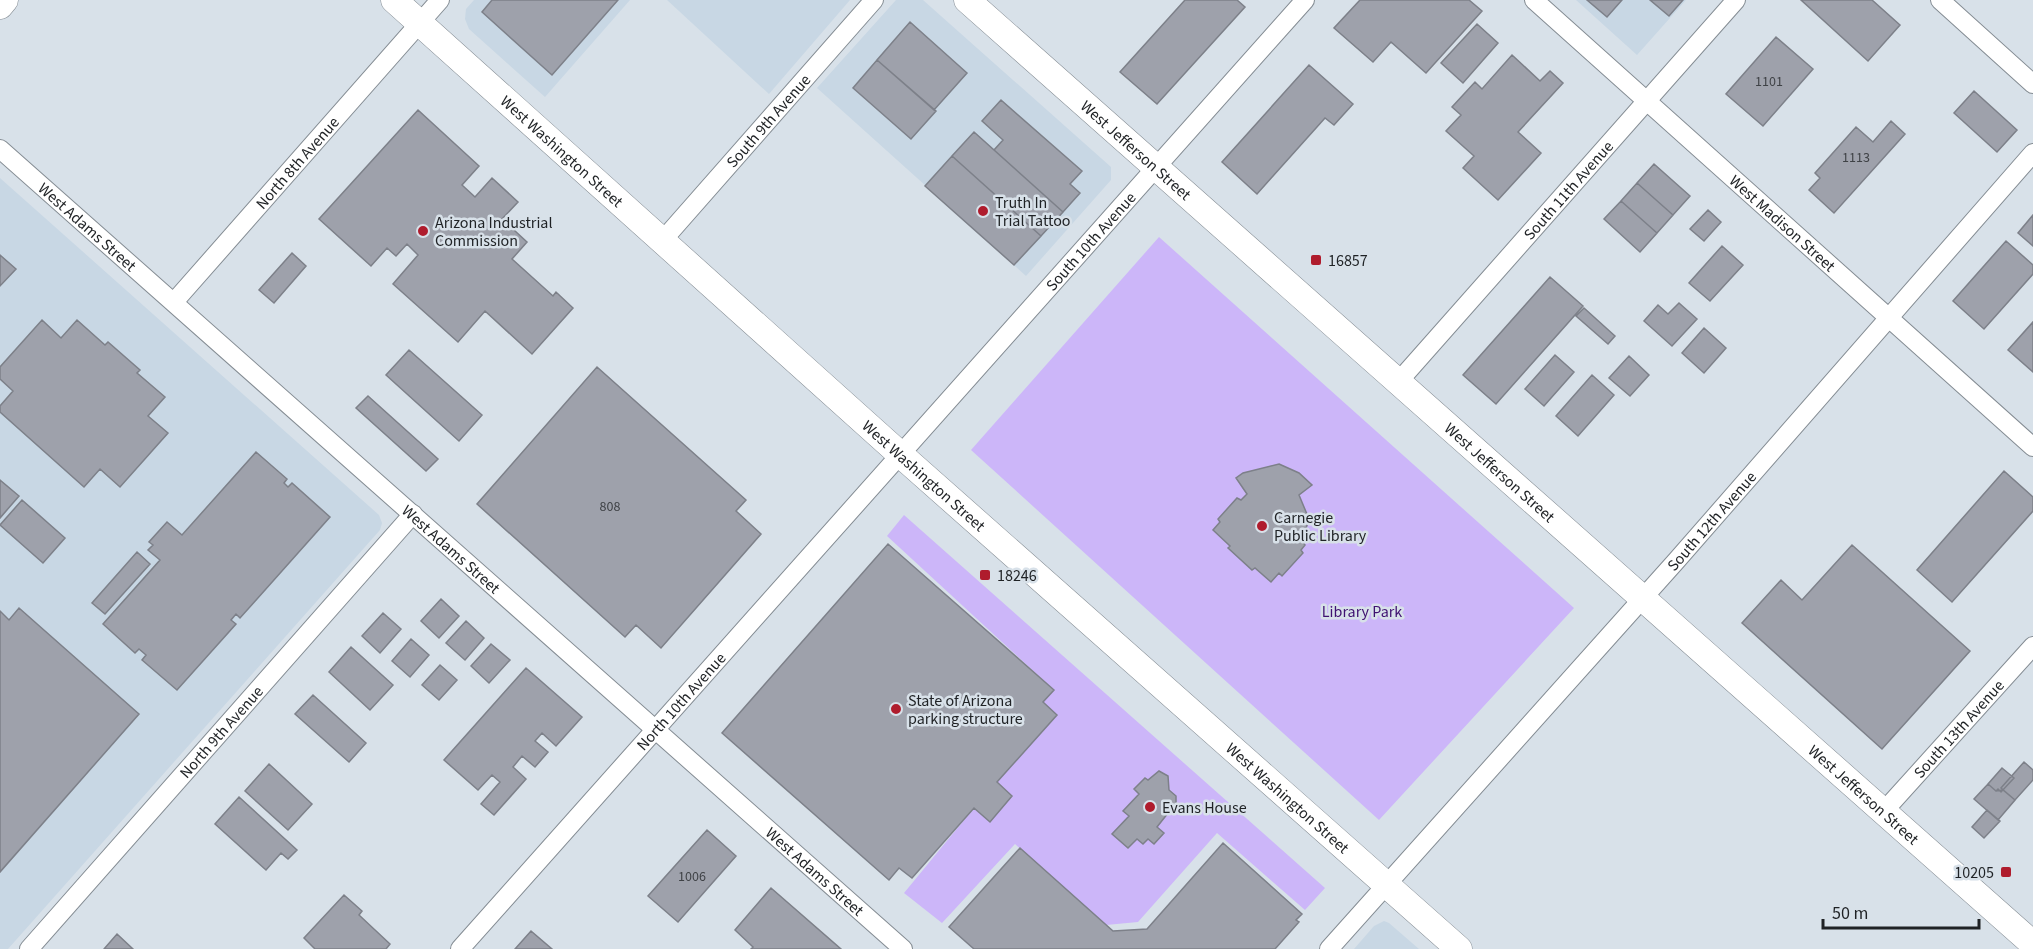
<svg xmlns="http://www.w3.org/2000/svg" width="2033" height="949" font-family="'Source Sans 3',sans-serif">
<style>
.built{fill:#c8d7e4}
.green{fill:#ccb6f9}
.building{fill:#9ea1ab;stroke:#7d8089;stroke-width:1.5}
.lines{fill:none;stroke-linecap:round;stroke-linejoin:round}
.street-casing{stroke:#848c93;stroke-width:20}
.secondary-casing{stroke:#848c93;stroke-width:27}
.street{stroke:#fff;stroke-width:18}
.secondary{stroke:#fff;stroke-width:26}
.poi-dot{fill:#af1c2d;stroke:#d8e1e9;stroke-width:2}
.labels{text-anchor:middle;stroke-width:5;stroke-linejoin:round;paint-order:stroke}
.number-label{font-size:14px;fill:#3f4246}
.street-label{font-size:16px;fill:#1f2225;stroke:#d8e1e9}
.poi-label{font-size:16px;fill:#1f2225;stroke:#d8e1e9;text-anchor:start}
.park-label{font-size:16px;fill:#3f1171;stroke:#d8e1e9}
</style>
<rect width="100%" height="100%" fill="#d8e1e9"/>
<path class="built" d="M 474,0 L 630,0 L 545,97 L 469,29 L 465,19 L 466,9 Z
M 667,0 L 850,0 L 769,94 Z
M 896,0 L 923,0 L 1111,167 L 1111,180 L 1026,276 L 817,88 Z
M 1576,0 L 1686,0 L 1637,55 Z
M 0,178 L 379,515 L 382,523 L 380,530 L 8,949 L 0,949 Z
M 1384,921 L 1389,923 L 1419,949 L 1354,949 L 1374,926 Z"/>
<path class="green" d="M 1159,237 L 1574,608 L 1379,820 L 971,450 Z
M 904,515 L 1325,888 L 1305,910 L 1217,833 L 1138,922 L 1106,925 L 1015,844 L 942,923 L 904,893 L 974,808 L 990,821 L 1012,796 L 997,782 L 1056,715 L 1043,702 L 1054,690 L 887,536 Z"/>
<path class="building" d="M 492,0 L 618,0 L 552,75 L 482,12 Z
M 1185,0 L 1237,0 L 1245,7 L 1157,104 L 1120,72 Z
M 1360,0 L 1469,0 L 1482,11 L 1426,73 L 1391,42 L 1373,62 L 1334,28 Z
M 1587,0 L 1622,0 L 1607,17 Z
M 1650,0 L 1683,0 L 1669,16 Z
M 1801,0 L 1872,0 L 1900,25 L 1868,61 Z
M 910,22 L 967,73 L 934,110 L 877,60 Z
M 1477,24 L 1498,43 L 1463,83 L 1441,63 Z
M 1776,37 L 1813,69 L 1763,126 L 1726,94 Z
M 1512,55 L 1540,81 L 1550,71 L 1563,83 L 1518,132 L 1541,153 L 1498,200 L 1463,168 L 1474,156 L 1446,131 L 1461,115 L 1452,107 L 1475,82 L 1482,89 Z
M 877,60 L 936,111 L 911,139 L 853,88 Z
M 1309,65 L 1353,104 L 1334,125 L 1325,118 L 1257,194 L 1222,162 Z
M 1974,91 L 2017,130 L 1997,152 L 1954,113 Z
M 1001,100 L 1082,171 L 1070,184 L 1080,193 L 1063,212 L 994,150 L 1003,140 L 982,121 Z
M 418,110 L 479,166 L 462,185 L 475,197 L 492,178 L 518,202 L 502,219 L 527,242 L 512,259 L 553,296 L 556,292 L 573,308 L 532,354 L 485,311 L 458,342 L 393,284 L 418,255 L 407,244 L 396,256 L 387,248 L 371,266 L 319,219 Z
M 1891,121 L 1905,134 L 1834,213 L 1809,190 L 1820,178 L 1815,173 L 1856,127 L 1873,142 Z
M 974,132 L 1063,212 L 1041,236 L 952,156 Z
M 952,156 L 1041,236 L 1014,265 L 925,186 Z
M 1654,164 L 1690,196 L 1673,215 L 1637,183 Z
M 1637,183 L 1673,215 L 1657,233 L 1621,201 Z
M 1621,201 L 1657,233 L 1640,252 L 1604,219 Z
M 1708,210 L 1721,222 L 1704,241 L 1690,229 Z
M 2033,215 L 2033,246 L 2018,233 Z
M 2006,241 L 2033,265 L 2033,274 L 1984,329 L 1953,301 Z
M 1722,246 L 1743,265 L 1710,301 L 1689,283 Z
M 292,253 L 306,266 L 274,303 L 259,290 Z
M 0,255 L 16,269 L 0,286 Z
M 1550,277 L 1583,306 L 1496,404 L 1463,375 Z
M 1679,303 L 1697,319 L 1672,346 L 1644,321 L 1658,305 L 1668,314 Z
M 1584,308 L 1615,336 L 1608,344 L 1576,316 Z
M 42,320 L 61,338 L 77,320 L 105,345 L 108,342 L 140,370 L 137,373 L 165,397 L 148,416 L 168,433 L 120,487 L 100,469 L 84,487 L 0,412 L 0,406 L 13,391 L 0,379 L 0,367 Z
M 2033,322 L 2033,372 L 2008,350 Z
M 1704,328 L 1726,348 L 1704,373 L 1682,353 Z
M 409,350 L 482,415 L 459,441 L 386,375 Z
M 1555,355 L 1574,372 L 1544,406 L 1525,389 Z
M 1629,356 L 1649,375 L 1630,396 L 1609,378 Z
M 597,367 L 746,500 L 736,511 L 761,534 L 661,648 L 636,625 L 625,637 L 477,504 Z
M 1592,375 L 1614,395 L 1578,436 L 1556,416 Z
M 368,396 L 438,459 L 426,471 L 356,408 Z
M 256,452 L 287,479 L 284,483 L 288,487 L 292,483 L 330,517 L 240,618 L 236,614 L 231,620 L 236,624 L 177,690 L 142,660 L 146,655 L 139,649 L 135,653 L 103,624 L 160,560 L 148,550 L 153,545 L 149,542 L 167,522 L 182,535 Z
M 1279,464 L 1299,473 L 1312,485 L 1299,495 L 1309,519 L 1302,541 L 1305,545 L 1301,550 L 1303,553 L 1282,576 L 1279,573 L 1271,582 L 1255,568 L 1252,570 L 1228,548 L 1230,546 L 1213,530 L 1220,522 L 1218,519 L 1237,498 L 1241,500 L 1247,494 L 1236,478 L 1243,473 Z
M 2004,471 L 2033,497 L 2033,511 L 1952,602 L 1917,570 Z
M 0,480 L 19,496 L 0,518 Z
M 22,500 L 65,538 L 43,563 L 0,525 Z
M 888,544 L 1054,690 L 1043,702 L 1057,715 L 997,782 L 1012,796 L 990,822 L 974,808 L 912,878 L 899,868 L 889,880 L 722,733 Z
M 1852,545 L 1970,651 L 1882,749 L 1742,623 L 1781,580 L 1802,600 Z
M 137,552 L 150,564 L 105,614 L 92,603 Z
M 441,599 L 459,616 L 439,638 L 421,621 Z
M 19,608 L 139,714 L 0,872 L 0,611 L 9,620 Z
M 383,613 L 401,629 L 380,653 L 362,636 Z
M 466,621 L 484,638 L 465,660 L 446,643 Z
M 411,639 L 429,655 L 410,677 L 392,661 Z
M 491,644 L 510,660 L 489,683 L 471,666 Z
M 351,647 L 393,685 L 370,710 L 329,672 Z
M 440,665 L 457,680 L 439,700 L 422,685 Z
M 526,668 L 582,717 L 556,746 L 542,733 L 535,741 L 548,752 L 535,767 L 522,756 L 513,767 L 526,779 L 494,815 L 481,804 L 500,782 L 492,775 L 478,790 L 444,760 Z
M 313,695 L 366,743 L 349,762 L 295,714 Z
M 2024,762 L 2033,770 L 2033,780 L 2015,800 L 2001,788 Z
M 269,764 L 312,804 L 288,830 L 245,791 Z
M 2002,768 L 2014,778 L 2001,792 L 1998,789 L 1996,791 L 1988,784 Z
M 1159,771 L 1168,776 L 1169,790 L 1176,796 L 1176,803 L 1157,827 L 1164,833 L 1154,844 L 1148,839 L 1143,844 L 1137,839 L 1128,848 L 1112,834 L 1129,816 L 1123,811 L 1139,794 L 1134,789 L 1145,778 L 1148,780 Z
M 1988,784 L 1996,791 L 2003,790 L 2015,800 L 1998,820 L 1974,799 Z
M 239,797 L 297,850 L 288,859 L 281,853 L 266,870 L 215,824 Z
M 1987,810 L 2000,821 L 1984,838 L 1972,827 Z
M 707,830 L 736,856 L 678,922 L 648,896 Z
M 1223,843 L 1302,914 L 1296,920 L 1299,922 L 1275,949 L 974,949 L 949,927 L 1020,848 L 1113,931 L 1147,929 Z
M 771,888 L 841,949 L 751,949 L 753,947 L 735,930 Z
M 344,895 L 362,911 L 359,915 L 390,944 L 386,949 L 315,949 L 304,938 Z
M 531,931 L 552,949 L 515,949 Z
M 117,934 L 133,949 L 104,949 Z"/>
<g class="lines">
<g class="street-casing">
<g id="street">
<path id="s1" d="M 1534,0 L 2033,447"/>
<path d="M 1940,0 L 2033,84"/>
<path id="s2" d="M 0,149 L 903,949"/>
<path id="s3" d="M 663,240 L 874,0"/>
<path id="s4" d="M 174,302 L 440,0"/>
<path id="s5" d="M 1399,381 L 1736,0"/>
<path id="s6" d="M 1884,811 L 2033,646"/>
<path id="s7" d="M 29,949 L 413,514"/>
<path id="s8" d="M 460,949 L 1305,0"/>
<path id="s9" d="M 1329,949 L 1677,560 L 2033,153"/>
</g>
</g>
<g class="secondary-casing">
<g id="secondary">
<path id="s10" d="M 394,0 L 902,456 L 1459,949"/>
<path id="s11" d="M 967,0 L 2033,944"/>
<path d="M 0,6 L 5,0"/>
</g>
</g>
<use href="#street" class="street"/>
<use href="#secondary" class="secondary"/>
</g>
<g class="poi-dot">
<circle cx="983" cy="211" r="6"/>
<circle cx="423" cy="231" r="6"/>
<rect x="1310" y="254" width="12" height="12" rx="3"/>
<circle cx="1262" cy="526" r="6"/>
<rect x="979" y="569" width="12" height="12" rx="3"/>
<circle cx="896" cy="709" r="6"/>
<circle cx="1150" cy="807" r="6"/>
<rect x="2000" y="866" width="12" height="12" rx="3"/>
</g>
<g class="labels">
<g class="number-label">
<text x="1769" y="86">1101</text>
<text x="1856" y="162">1113</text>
<text x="610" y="511">808</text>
<text x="692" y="881">1006</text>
</g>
<g class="street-label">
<text dy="6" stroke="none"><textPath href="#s3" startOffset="159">South 9th Avenue</textPath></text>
<text dy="6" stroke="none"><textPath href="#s11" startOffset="226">West Jefferson Street</textPath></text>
<text dy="6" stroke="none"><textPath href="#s10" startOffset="226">West Washington Street</textPath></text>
<text dy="6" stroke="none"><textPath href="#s4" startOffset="186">North 8th Avenue</textPath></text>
<text dy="6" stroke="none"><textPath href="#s5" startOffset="255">South 11th Avenue</textPath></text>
<text dy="6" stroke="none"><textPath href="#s1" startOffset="334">West Madison Street</textPath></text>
<text dy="6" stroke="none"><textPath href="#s2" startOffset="117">West Adams Street</textPath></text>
<text dy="6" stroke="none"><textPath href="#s8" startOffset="948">South 10th Avenue</textPath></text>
<text dy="6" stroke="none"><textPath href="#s11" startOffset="712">West Jefferson Street</textPath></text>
<text dy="6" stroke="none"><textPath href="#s10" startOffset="712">West Washington Street</textPath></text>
<text dy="6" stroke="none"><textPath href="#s9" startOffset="574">South 12th Avenue</textPath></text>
<text dy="6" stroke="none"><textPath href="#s2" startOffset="603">West Adams Street</textPath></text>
<text dy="6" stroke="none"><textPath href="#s8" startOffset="332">North 10th Avenue</textPath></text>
<text dy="6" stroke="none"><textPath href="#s6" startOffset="111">South 13th Avenue</textPath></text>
<text dy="6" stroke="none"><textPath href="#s7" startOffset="290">North 9th Avenue</textPath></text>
<text dy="6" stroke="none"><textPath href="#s11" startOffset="1198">West Jefferson Street</textPath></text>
<text dy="6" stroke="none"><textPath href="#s10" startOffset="1198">West Washington Street</textPath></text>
<text dy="6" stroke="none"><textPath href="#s2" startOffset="1089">West Adams Street</textPath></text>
</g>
<g class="poi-label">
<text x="995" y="208">Truth In<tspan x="995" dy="18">Trial Tattoo</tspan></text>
<text x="435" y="228">Arizona Industrial<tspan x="435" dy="18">Commission</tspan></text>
<text x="1328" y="266">16857</text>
<text x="1274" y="523">Carnegie<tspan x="1274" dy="18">Public Library</tspan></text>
<text x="997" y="581">18246</text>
<text x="908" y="706">State of Arizona<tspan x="908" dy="18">parking structure</tspan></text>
<text x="1162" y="813">Evans House</text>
<text x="1994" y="878" text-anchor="end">10205</text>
</g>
<g class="park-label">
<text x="1362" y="617">Library Park</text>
</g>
</g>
<path d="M1823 919v9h156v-9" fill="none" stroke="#1f2225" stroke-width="3"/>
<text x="1832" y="919" font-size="18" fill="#1f2225" stroke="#d8e1e9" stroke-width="4.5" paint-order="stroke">50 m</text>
</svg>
